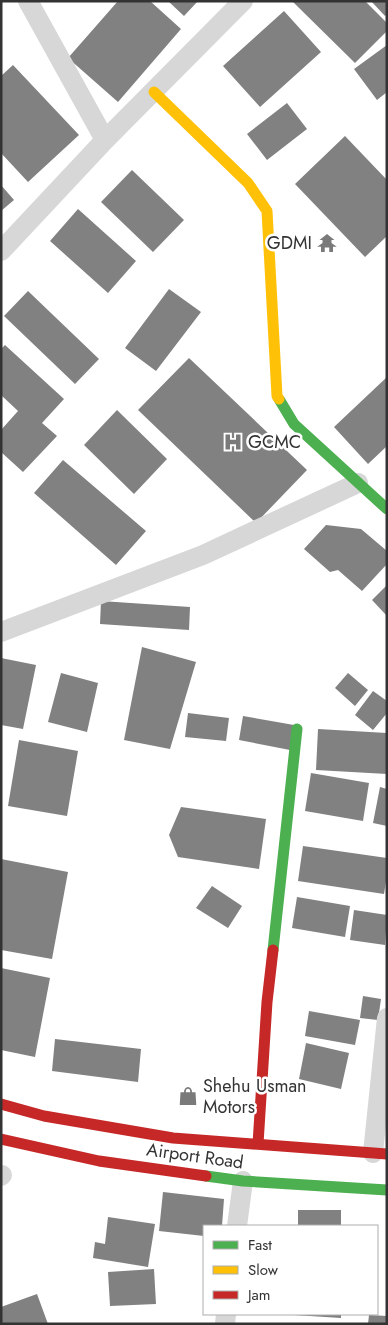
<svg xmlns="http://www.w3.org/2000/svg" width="388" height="1325" font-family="Jost,sans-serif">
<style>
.building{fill:#818181}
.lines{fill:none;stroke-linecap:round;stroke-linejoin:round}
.street{stroke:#d7d7d7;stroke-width:20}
.fast{stroke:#4caf50;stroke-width:11}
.slow{stroke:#ffc107;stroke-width:11}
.jam{stroke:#c62828;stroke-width:11}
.labels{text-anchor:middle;stroke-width:5;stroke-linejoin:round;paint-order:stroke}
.poi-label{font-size:18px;fill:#333;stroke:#fff;text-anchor:start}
.street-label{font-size:18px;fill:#333;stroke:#fff}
</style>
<rect width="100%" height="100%" fill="#fff"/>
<path class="building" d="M 118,1 L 150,1 L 181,29 L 118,102 L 68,58 Z
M 168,1 L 198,1 L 184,16 Z
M 292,1 L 365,1 L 387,23 L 387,31 L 355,63 Z
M 371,1 L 387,1 L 387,14 L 385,16 Z
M 284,11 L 321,52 L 260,107 L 223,66 Z
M 387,45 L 387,92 L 377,100 L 354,69 Z
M 13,65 L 79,135 L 28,182 L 1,153 L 1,76 Z
M 287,103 L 307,129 L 267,160 L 247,134 Z
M 345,136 L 387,180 L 387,236 L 365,257 L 295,184 Z
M 132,170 L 184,220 L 153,252 L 101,202 Z
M 1,185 L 14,200 L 1,211 Z
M 78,209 L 136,261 L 108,293 L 50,241 Z
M 169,289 L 201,312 L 156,371 L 125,348 Z
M 28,291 L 99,359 L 75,384 L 4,316 Z
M 5,345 L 64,399 L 42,423 L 57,436 L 23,472 L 1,452 L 1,430 L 18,411 L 1,395 L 1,349 Z
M 189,358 L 307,470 L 256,523 L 138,410 Z
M 387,377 L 387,446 L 368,464 L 334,427 Z
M 117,410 L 167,459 L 134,494 L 84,445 Z
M 63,460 L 146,531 L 116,565 L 34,493 Z
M 326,525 L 361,529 L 387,551 L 387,564 L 362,591 L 338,570 L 330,572 L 304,549 Z
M 387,585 L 387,616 L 372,600 Z
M 101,601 L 190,607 L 189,630 L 100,624 Z
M 142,647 L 196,662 L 170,749 L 124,740 Z
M 1,658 L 36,665 L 23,729 L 1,725 Z
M 61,673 L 98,683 L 87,732 L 48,722 Z
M 348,673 L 368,690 L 355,706 L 335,688 Z
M 373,691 L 387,701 L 387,713 L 373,730 L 355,715 Z
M 188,713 L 229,718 L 226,741 L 185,737 Z
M 243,716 L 294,725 L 290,750 L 239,740 Z
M 318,729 L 387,733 L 387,774 L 316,770 Z
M 19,740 L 78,751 L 67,816 L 8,806 Z
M 311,773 L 369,783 L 363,821 L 305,811 Z
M 380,787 L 387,789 L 387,826 L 373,823 Z
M 181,807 L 266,819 L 259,869 L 178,857 L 169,835 Z
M 303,846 L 387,858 L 387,875 L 384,894 L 298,881 Z
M 1,859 L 68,872 L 52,959 L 1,950 Z
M 212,886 L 242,906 L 228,928 L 196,908 Z
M 297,897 L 350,906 L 345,937 L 292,928 Z
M 354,910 L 387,915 L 385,945 L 350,940 Z
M 1,968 L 50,978 L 35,1057 L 1,1050 Z
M 363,996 L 381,999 L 378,1020 L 360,1018 Z
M 309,1011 L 360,1020 L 355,1045 L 305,1036 Z
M 55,1039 L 141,1049 L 138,1082 L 52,1071 Z
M 306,1043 L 349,1053 L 341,1089 L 299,1079 Z
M 163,1192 L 224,1199 L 222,1226 L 204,1226 L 204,1236 L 159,1231 Z
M 298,1210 L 341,1210 L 341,1226 L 298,1226 Z
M 108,1217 L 155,1224 L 148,1267 L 93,1258 L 95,1242 L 105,1244 Z
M 154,1269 L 156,1304 L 110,1306 L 108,1272 Z
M 37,1294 L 48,1324 L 1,1324 L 1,1307 Z
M 294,1314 L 341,1314 L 341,1318 L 294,1315 Z
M 369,1315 L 387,1316 L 387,1324 L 368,1324 Z"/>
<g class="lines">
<path class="street" d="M 28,1 L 105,140
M 1,251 L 105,140 L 243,1
M 1,632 L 203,555 L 358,483
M 373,1153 L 387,1018
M 1,1176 L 2,1175
M 237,1226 L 243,1181
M 225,1324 L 226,1314"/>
<path class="fast" d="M 279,399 L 294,424 L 387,509
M 273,950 L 297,729
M 206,1176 L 243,1181 L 387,1190"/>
<path class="slow" d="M 154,92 L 248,183 L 267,211 L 277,396 L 279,399"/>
<path class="jam" d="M 1,1104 L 44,1116 L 173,1138 L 387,1154
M 1,1139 L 99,1161 L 206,1176
M 258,1144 L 267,1002 L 273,950"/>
</g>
<defs>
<g id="temple-bare" transform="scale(1.5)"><path d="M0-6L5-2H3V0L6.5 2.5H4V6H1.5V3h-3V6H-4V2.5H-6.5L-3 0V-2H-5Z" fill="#7a7a7a" stroke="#fff" stroke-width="2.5" paint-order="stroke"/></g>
<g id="hospital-bare" transform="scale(1.5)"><path d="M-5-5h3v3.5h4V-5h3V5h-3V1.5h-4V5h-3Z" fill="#7a7a7a" stroke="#fff" stroke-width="2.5" paint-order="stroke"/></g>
<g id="shop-bare" transform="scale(1.5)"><path d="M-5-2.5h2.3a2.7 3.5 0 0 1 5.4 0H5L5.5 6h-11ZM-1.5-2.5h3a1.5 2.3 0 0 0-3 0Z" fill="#7a7a7a" stroke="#fff" stroke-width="2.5" paint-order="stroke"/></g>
</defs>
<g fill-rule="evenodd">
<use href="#temple-bare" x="327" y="243"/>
<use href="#hospital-bare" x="233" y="442"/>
<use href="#shop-bare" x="188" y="1096"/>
</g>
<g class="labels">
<g class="poi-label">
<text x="312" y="249" text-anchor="end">GDMI</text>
<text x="248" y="448">GCMC</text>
<text x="203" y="1092">Shehu Usman<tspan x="203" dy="21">Motors</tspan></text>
</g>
<g class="street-label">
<text transform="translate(195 1156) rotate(8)" y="6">Airport Road</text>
</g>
</g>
<rect width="388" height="1325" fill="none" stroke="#333333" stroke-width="5"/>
<rect x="203" y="1225" width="175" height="90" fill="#ffffff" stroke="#adadad"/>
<rect x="213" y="1241" width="25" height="8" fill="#4caf50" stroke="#adadad"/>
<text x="248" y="1250" font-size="15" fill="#333333">Fast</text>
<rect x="213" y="1266" width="25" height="8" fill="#ffc107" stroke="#adadad"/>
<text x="248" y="1275" font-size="15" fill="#333333">Slow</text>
<rect x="213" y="1291" width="25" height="8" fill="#c62828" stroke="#adadad"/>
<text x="248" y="1300" font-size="15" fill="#333333">Jam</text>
</svg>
